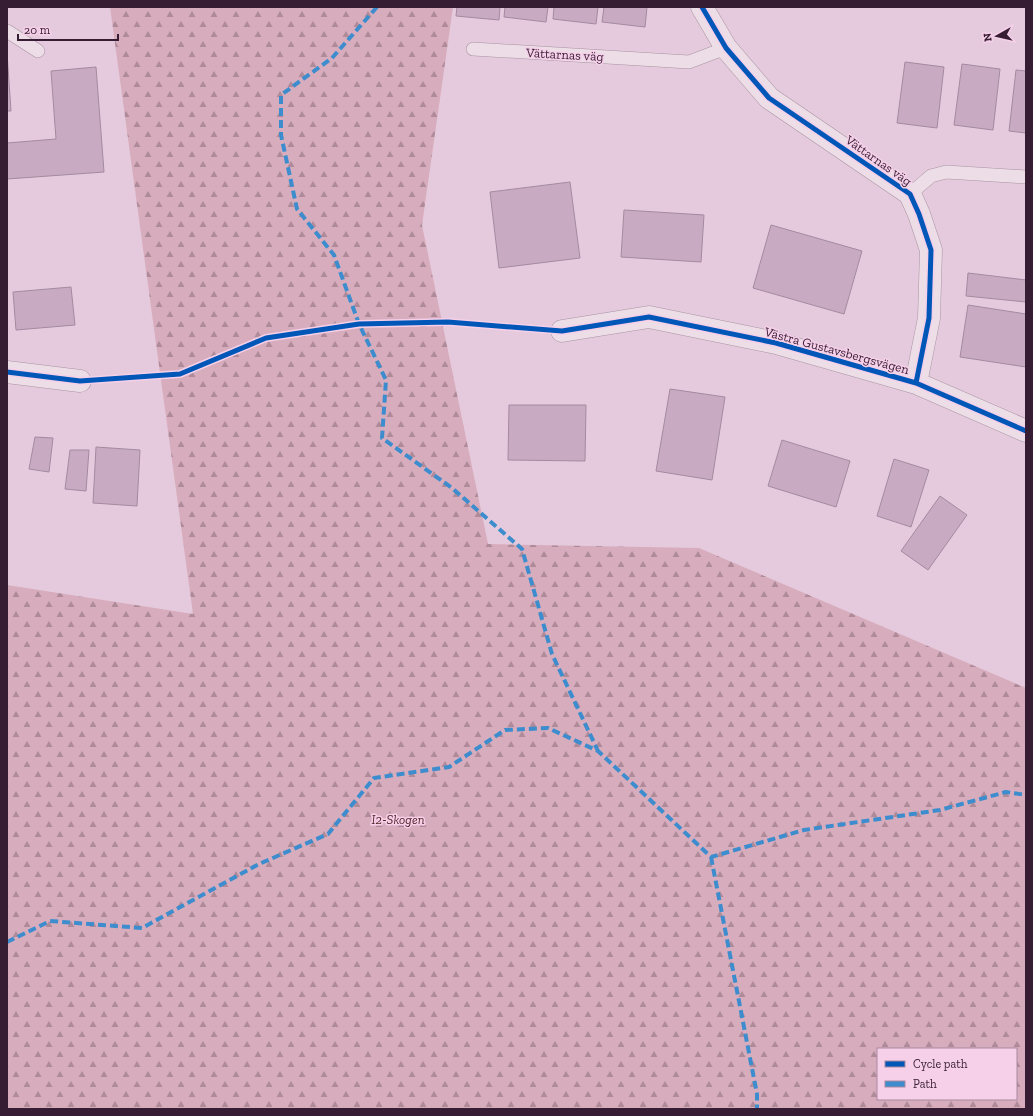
<svg xmlns="http://www.w3.org/2000/svg" width="1033" height="1116" font-family="'Zilla Slab',serif">
<style>
.forest{fill:url(#forest-firs);fill-rule:evenodd}
.building{fill:#c8abc3;stroke:#a48aa0}
.lines{fill:none;stroke-linecap:round;stroke-linejoin:round}
.service-casing{stroke:#a994a3;stroke-width:14}
.minor-casing{stroke:#a994a3;stroke-width:23}
.service{stroke:#ecdde7;stroke-width:13}
.minor{stroke:#ecdde7;stroke-width:22}
.quiet{stroke:#3d8dce;stroke-width:4;stroke-dasharray:8 4;stroke-linecap:butt}
.cycleway-casing{stroke:#f6d0e9;stroke-width:8}
.cycleway{stroke:#0057b8;stroke-width:5}
.labels{text-anchor:middle;stroke-width:3;stroke-linejoin:round;paint-order:stroke}
.street-label{font-size:13px;fill:#371d34;stroke:#f6d0e9}
.park-label{font-size:13px;font-style:italic;fill:#542329;stroke:#f6d0e9}
</style>
<defs>
<pattern id="forest-firs" width="22" height="20" patternUnits="userSpaceOnUse"><rect width="22" height="20" fill="#d7acbd"/><path d="M5 1l3.5 6h-7zM16 11l3.5 6h-7z" fill="#af8b9a"/></pattern>
</defs>
<rect width="100%" height="100%" fill="#e4cadc"/>
<path class="forest" d="M 110,7 L 453,7 L 422,225 L 488,544 L 699,548 L 1026,688 L 1026,1109 L 7,1109 L 7,585 L 193,614 ZM 878,1049 L 1016,1049 L 1016,1099 L 878,1099 Z"/>
<path class="building" d="M 457,7 L 500,7 L 499,20 L 456,16 Z
M 505,7 L 548,7 L 546,22 L 504,17 Z
M 554,7 L 598,7 L 596,24 L 553,19 Z
M 604,7 L 647,7 L 645,27 L 602,22 Z
M 7,53 L 11,111 L 7,111 Z
M 905,62 L 944,67 L 937,128 L 897,123 Z
M 962,64 L 1000,69 L 993,130 L 954,125 Z
M 96,67 L 104,172 L 7,179 L 7,143 L 56,139 L 51,71 Z
M 1016,70 L 1026,71 L 1026,133 L 1009,131 Z
M 570,182 L 580,258 L 499,268 L 490,192 Z
M 624,210 L 704,215 L 701,262 L 621,257 Z
M 771,225 L 862,251 L 844,314 L 753,288 Z
M 968,273 L 1026,280 L 1026,302 L 966,296 Z
M 71,287 L 75,325 L 16,330 L 13,292 Z
M 968,305 L 1026,314 L 1026,367 L 960,357 Z
M 670,389 L 725,397 L 712,480 L 656,471 Z
M 509,405 L 586,405 L 585,461 L 508,460 Z
M 35,437 L 53,438 L 49,472 L 29,469 Z
M 782,440 L 850,461 L 836,507 L 768,486 Z
M 96,447 L 140,450 L 137,506 L 93,503 Z
M 70,450 L 89,450 L 86,491 L 65,489 Z
M 894,459 L 929,470 L 911,527 L 877,516 Z
M 940,496 L 967,515 L 928,570 L 901,551 Z"/>
<g class="lines">
<g class="service-casing">
<path id="service" d="M 7,31 L 38,51
M 473,49 L 689,62 L 726,48
M 910,194 L 931,176 L 946,172 L 1026,177"/>
</g>
<g class="minor-casing">
<path id="minor" d="M 702,7 L 726,48 L 769,98 L 910,194 L 919,214 L 931,250 L 929,318 L 916,383
M 562,331 L 649,317 L 776,343 L 916,383 L 1026,431
M 7,372 L 80,381"/>
</g>
<use href="#service" class="service"/>
<use href="#minor" class="minor"/>
<path class="quiet" d="M 377,7 L 332,58 L 281,95 L 281,135 L 297,209 L 334,255 L 359,324 L 386,380 L 382,438 L 452,488 L 522,549 L 552,654 L 598,751
M 711,857 L 757,1094 L 757,1109
M 7,942 L 50,921 L 142,928 L 259,864 L 328,834 L 374,778 L 449,767 L 505,730 L 548,728 L 598,751 L 711,857 L 804,830 L 940,810 L 1006,792 L 1026,795"/>
<g class="cycleway-casing">
<path id="cycleway" d="M 702,7 L 726,48 L 769,98 L 910,194 L 919,214 L 931,250 L 929,318 L 916,383
M 7,372 L 80,381 L 180,374 L 266,338 L 359,324 L 448,322 L 562,331 L 649,317 L 776,343 L 916,383 L 1026,431"/>
</g>
<use href="#cycleway" class="cycleway"/>
</g>
<g class="labels">
<g class="street-label">
<text transform="translate(565 54) rotate(3)" y="5">Vättarnas väg</text>
<text transform="translate(879 160) rotate(35)" y="5">Vättarnas väg</text>
<text transform="translate(837 350) rotate(15)" y="5">Västra Gustavsbergsvägen</text>
</g>
<g class="park-label">
<text x="398" y="824">I2-Skogen</text>
</g>
</g>
<rect width="1033" height="1116" fill="none" stroke="#371d34" stroke-width="16"/>
<rect x="877" y="1048" width="140" height="52" fill="#f6d0e9" stroke="#aa88a1"/>
<rect x="885" y="1061" width="20" height="6" fill="#0057b8" stroke="#aa88a1"/>
<text x="913" y="1068" font-size="12" fill="#371d34">Cycle path</text>
<rect x="885" y="1081" width="20" height="6" fill="#3d8dce" stroke="#aa88a1"/>
<text x="913" y="1088" font-size="12" fill="#371d34">Path</text>
<g transform="translate(997 36) rotate(262)" stroke="#f6d0e9" stroke-width="3" paint-order="stroke">
<path d="M0-3L7 15L0 10L-7 15Z" fill="#371d34"/>
<text y="-6" font-size="11" font-weight="bold" text-anchor="middle" fill="#371d34">N</text>
</g>
<path d="M18 34v6h100v-6" fill="none" stroke="#371d34" stroke-width="2"/>
<text x="24" y="34" font-size="12" fill="#371d34" stroke="#f6d0e9" stroke-width="3" paint-order="stroke">20 m</text>
</svg>
